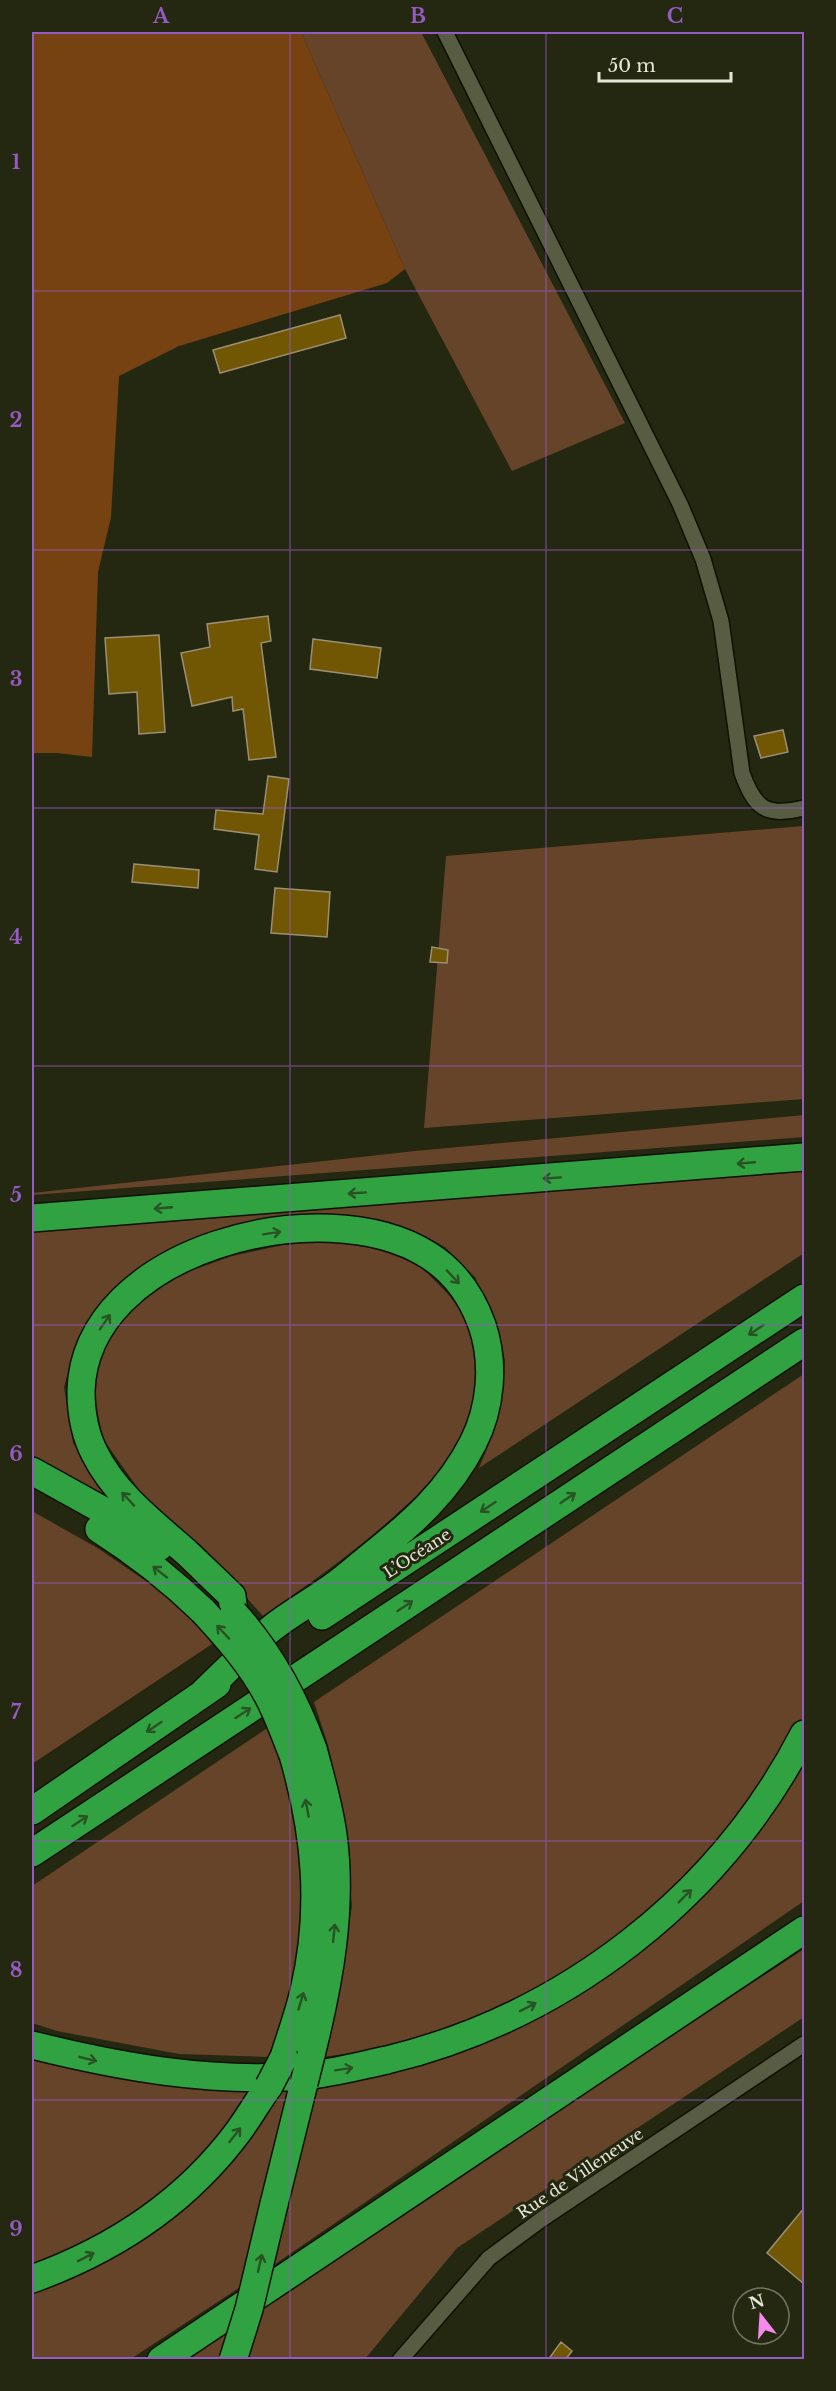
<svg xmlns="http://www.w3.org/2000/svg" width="836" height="2391" font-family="'Libre Baskerville',serif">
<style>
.green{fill:#664429}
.forest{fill:#774212}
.building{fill:#715604;stroke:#9b8f74;stroke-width:1.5}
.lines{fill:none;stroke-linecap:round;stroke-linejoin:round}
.street-casing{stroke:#0e1100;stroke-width:18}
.highway-casing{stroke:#0e1100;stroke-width:30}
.street{stroke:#575c42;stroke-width:15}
.highway{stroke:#31a242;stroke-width:27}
.highway-bridge-casing{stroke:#0e1100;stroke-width:30;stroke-linecap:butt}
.highway-bridge{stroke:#31a242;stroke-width:27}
.oneway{stroke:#295322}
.grid{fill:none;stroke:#955bc5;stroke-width:1.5;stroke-opacity:0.55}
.labels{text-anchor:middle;stroke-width:6;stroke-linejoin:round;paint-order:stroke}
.street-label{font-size:16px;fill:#e4e7d8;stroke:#252810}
.neatline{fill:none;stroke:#955bc5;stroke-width:2}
.grid-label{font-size:20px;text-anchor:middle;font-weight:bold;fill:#955bc5}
</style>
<rect width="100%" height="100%" fill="#252810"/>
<path class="green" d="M 301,32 L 421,32 L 625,423 L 512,471 L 405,269 Z
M 804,826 L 804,1099 L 424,1128 L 446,856 Z
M 804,1115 L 804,1137 L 32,1195 L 32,1193 L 415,1151 Z
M 804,1169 L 804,1253 L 479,1468 L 495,1429 L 503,1389 L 505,1360 L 492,1313 L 475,1277 L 445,1247 L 417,1232 L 386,1221 L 342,1217 L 215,1233 L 151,1261 L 111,1292 L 76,1343 L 64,1387 L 73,1443 L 108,1499 L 32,1457 L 32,1229 L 604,1184 L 778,1174 Z
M 335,1240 C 363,1246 393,1252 418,1266 C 425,1270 432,1278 438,1284 C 497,1338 480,1419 436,1477 C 427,1489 414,1498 403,1508 C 358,1550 313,1581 263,1616 L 237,1587 L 147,1501 L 103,1439 L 92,1384 L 109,1336 L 135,1305 L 179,1275 L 232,1256 L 283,1245 Z
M 804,1374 L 804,1720 L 791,1746 L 673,1897 L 522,2004 L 396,2047 L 322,2057 L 337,1994 L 352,1906 L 339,1794 L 328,1745 L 314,1702 Z
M 32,1511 L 99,1549 L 197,1616 L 218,1640 L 32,1764 Z
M 272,1725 L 293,1783 L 307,1902 L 291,2009 L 269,2057 L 179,2054 L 57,2031 L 32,2023 L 32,1886 Z
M 804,1756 L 804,1901 L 268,2269 L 316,2082 L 573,1992 Z
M 804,1949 L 804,2017 L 457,2248 L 365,2359 L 243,2360 L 259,2308 Z
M 32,2053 L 254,2087 L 208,2154 L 132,2221 L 32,2271 Z
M 295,2084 L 245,2284 L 129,2360 L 32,2359 L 32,2290 L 111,2256 L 278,2085 Z
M 232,2330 L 222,2359 L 188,2359 Z"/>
<path class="forest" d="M 32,32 L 301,32 L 405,269 L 387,283 L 179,346 L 119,376 L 111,517 L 98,572 L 92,757 L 57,753 L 32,753 Z"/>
<path class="building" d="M 340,315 L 346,338 L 220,373 L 213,350 Z
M 268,616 L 271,641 L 261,643 L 276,757 L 249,760 L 243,709 L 233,711 L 232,697 L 192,706 L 181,653 L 210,647 L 207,624 Z
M 159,635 L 165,732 L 139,734 L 137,692 L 109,694 L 105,638 Z
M 313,639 L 381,648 L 377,678 L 310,669 Z
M 783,730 L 788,752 L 761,758 L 754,736 Z
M 268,776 L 289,779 L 277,872 L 255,869 L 259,835 L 214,829 L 216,810 L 263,814 Z
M 134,864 L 199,870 L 198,888 L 132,882 Z
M 275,888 L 330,892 L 327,937 L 271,933 Z
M 432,947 L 448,950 L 447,963 L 430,962 Z
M 804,2208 L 804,2284 L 767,2253 Z
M 561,2342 L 572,2351 L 565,2360 L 548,2360 Z"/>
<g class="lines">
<g class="street-casing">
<path id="street" d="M 445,32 L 680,504 L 703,559 L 721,621 L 742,773 C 755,809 766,817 804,808
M 400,2360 L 489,2258 L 542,2219 L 804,2044"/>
</g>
<g class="highway-casing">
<path id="highway" d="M 32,1218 L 804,1157
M 32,1471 L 106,1512 L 159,1547
M 99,1529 C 137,1553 171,1580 203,1611
M 322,1616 L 804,1298
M 202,1694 C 225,1672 248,1648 272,1628 C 288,1615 308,1604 325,1592 C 341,1582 356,1568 371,1556 C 411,1524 449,1491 473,1443 C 491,1408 495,1363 482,1325 C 472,1297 454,1271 428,1255 C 324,1189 85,1248 81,1391 C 81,1412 85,1435 95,1454 C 115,1494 153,1523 186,1552 C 201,1566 217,1582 232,1596 L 234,1613
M 32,1811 L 217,1684
M 32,1853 L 804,1342
M 32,2045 C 120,2067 210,2083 302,2076 C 330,2074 359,2066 387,2060 C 565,2017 720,1897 804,1734
M 311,2055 C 329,1983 343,1909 333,1835 C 329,1806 321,1778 313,1749
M 284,2057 C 291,2035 299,2013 304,1991 C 323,1910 316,1834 293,1755
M 274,2204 L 304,2083
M 32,2279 C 115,2249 185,2203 238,2132 C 249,2117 258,2101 269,2086
M 161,2360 L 804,1930"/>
</g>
<use href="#street" class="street"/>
<use href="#highway" class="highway"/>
<g class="highway-bridge-casing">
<path id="highway-bridge" d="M 203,1611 C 227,1637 251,1664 268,1696 C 278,1715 285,1735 293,1755
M 234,1613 C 270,1653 295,1699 313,1749
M 304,2083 L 311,2055
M 269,2086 L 284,2057
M 233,2360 L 249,2309 L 274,2204"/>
</g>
<use href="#highway-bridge" class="highway-bridge"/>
</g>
<defs><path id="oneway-shaft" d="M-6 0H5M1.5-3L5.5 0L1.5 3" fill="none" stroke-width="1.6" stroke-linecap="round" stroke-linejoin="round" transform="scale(1.5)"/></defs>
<g class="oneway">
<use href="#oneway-shaft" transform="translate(746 1163) rotate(175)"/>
<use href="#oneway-shaft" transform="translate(552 1178) rotate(176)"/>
<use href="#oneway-shaft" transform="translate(357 1193) rotate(176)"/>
<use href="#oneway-shaft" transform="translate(163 1208) rotate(175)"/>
<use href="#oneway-shaft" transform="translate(272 1233) rotate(-9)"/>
<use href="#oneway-shaft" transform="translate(453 1277) rotate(47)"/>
<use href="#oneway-shaft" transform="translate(105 1322) rotate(-55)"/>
<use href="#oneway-shaft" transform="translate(756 1330) rotate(146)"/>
<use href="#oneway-shaft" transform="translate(568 1498) rotate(-34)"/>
<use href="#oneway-shaft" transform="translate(128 1499) rotate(-133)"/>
<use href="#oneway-shaft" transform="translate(488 1507) rotate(147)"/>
<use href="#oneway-shaft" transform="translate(160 1572) rotate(-142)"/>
<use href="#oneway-shaft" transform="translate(405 1606) rotate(-33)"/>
<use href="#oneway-shaft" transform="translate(223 1632) rotate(-133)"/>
<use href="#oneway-shaft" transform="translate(243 1713) rotate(-33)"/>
<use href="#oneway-shaft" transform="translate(154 1727) rotate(146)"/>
<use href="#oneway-shaft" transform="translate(307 1808) rotate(-101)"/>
<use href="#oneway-shaft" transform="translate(80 1821) rotate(-33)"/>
<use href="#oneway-shaft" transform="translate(685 1896) rotate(-45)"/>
<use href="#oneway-shaft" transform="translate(334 1933) rotate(-84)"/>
<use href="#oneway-shaft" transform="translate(301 2001) rotate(-73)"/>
<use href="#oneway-shaft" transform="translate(528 2007) rotate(-27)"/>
<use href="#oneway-shaft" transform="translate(88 2059) rotate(14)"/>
<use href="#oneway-shaft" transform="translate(344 2069) rotate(-9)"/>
<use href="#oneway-shaft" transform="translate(235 2135) rotate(-52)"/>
<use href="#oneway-shaft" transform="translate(86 2257) rotate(-27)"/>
<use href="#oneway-shaft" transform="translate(260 2263) rotate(-77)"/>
</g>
<path class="grid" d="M 290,32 L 290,2360M 546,32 L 546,2360M 32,291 L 804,291M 32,550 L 804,550M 32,808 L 804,808M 32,1066 L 804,1066M 32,1325 L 804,1325M 32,1583 L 804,1583M 32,1841 L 804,1841M 32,2100 L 804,2100"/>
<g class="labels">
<g class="street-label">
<text transform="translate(417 1553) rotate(-33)" y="6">L’Océane</text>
<text transform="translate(580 2173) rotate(-34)" y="6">Rue de Villeneuve</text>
</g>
</g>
<rect width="836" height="2391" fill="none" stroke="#252810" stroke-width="66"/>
<g transform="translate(761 2316) rotate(343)"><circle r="28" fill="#252810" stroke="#717460" stroke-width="1.5"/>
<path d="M0-4.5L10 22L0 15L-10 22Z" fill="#f689ee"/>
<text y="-9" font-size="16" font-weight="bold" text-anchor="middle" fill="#e4e7d8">N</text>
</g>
<path d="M599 72v9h132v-9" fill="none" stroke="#e4e7d8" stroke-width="3"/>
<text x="608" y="72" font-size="18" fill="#e4e7d8" stroke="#252810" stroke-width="4.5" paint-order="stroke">50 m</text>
<rect x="33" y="33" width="770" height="2325" class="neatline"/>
<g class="grid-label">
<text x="161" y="23">A</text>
<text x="418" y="23">B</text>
<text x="675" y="23">C</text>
<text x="16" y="169">1</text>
<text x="16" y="427">2</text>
<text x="16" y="686">3</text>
<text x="16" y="944">4</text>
<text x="16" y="1202">5</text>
<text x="16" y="1461">6</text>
<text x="16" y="1719">7</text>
<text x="16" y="1977">8</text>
<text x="16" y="2236">9</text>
</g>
</svg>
